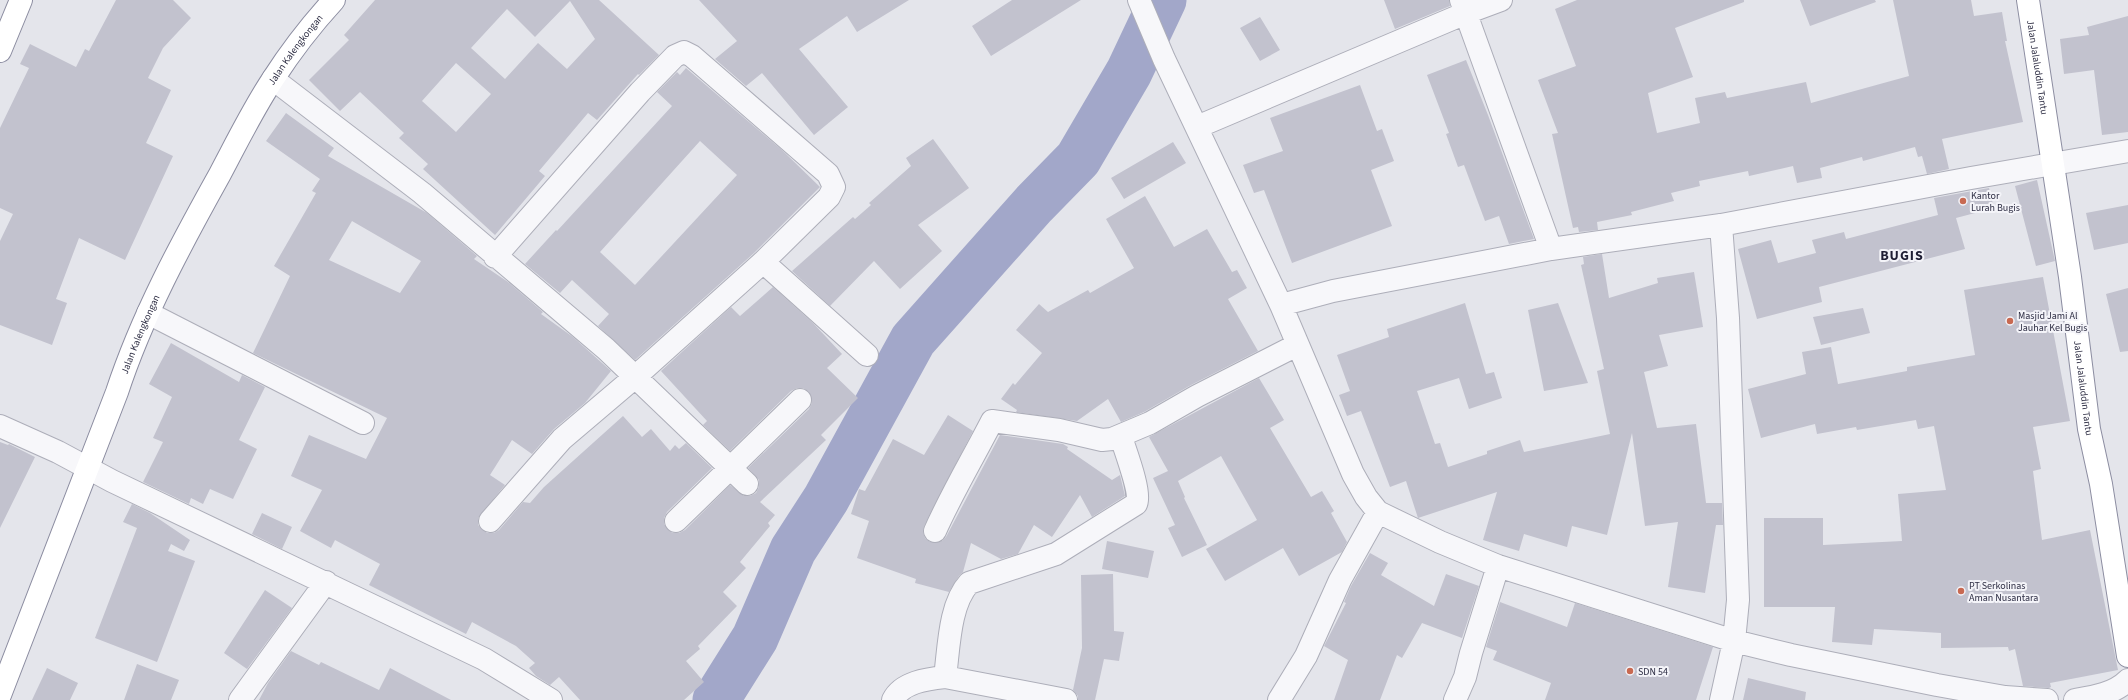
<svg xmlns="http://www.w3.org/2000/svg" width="2128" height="700" font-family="'Source Sans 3',sans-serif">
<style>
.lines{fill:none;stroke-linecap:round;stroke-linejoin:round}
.river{stroke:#a2a7c9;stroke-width:47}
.building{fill:#c2c2ce;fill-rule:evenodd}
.minor-casing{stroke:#adaeb9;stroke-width:24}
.highway-casing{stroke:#8c8da1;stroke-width:24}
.minor{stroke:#f7f7fa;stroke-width:22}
.highway{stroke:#fff;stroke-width:22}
.poi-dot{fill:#c86951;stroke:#f4f4f9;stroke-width:1.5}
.labels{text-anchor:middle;stroke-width:4;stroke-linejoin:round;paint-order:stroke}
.street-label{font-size:10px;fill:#2d2d43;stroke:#f4f4f9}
.poi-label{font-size:10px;fill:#2d2d43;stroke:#f4f4f9;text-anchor:start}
.district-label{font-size:14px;font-weight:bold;letter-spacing:1px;fill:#1f1e34;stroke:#f4f4f9}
</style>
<rect width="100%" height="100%" fill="#e4e5eb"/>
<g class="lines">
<path class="river" d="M 716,700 L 755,638 L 793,550 L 826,499 L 913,340 L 1034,204 L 1078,159 L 1129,72 L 1163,0"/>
</g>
<path class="building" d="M 116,0 L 173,0 L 191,18 L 163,48 L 148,78 L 171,90 L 146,143 L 173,156 L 125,260 L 79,238 L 56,299 L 67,303 L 52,345 L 0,325 L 0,241 L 13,214 L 0,208 L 0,128 L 29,68 L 20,64 L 30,44 L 76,67 L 85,49 L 89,51 Z
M 375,0 L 599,0 L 659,55 L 639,75 L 638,74 L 597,120 L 588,113 L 539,171 L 545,176 L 495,235 L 423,169 L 428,164 L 399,138 L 404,133 L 360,92 L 340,111 L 309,80 L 349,40 L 344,35 ZM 570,1 L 595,39 L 567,69 L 538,43 L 505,79 L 471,48 L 507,9 L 535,37 ZM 456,63 L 491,94 L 456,132 L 422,101 Z
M 699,0 L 909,0 L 857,32 L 847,16 L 799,49 L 848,107 L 814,135 L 762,73 L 746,86 L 715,59 L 737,41 Z
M 1012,0 L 1081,0 L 991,56 L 972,26 Z
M 1384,0 L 1449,0 L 1450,6 L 1395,29 Z
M 1577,0 L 1744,0 L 1744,2 L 1675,28 L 1693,77 L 1648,93 L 1657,133 L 1700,123 L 1695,98 L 1725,92 L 1727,98 L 1806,82 L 1811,103 L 1909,76 L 1893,0 L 1971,0 L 1974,16 L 2002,12 L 2007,41 L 2005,41 L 2023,122 L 1942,139 L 1949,169 L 1927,174 L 1922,156 L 1918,157 L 1915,147 L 1863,161 L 1862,157 L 1820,168 L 1822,178 L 1797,183 L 1793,166 L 1749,176 L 1748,171 L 1699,181 L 1700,186 L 1671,193 L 1674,201 L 1631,212 L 1632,215 L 1597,222 L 1598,230 L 1579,232 L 1578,227 L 1573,228 L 1552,134 L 1558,133 L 1538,80 L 1576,66 L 1555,9 Z
M 1800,0 L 1875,0 L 1876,2 L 1810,26 Z
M 2128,16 L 2128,132 L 2102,135 L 2094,70 L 2064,74 L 2060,39 L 2089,35 L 2087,27 Z
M 1260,17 L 1280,50 L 1260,61 L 1240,28 Z
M 1466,60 L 1488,115 L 1534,239 L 1509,244 L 1499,216 L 1485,221 L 1464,165 L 1458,167 L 1446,134 L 1449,133 L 1427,75 Z
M 686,68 L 782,150 L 820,187 L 754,253 L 635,360 L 598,326 L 609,314 L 572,280 L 560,293 L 525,264 L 556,230 L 557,231 L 672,106 L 657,92 L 677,72 L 680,75 ZM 700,141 L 737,175 L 635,285 L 600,252 Z
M 1360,85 L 1377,131 L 1382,129 L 1394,161 L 1371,170 L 1392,226 L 1292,263 L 1264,190 L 1254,193 L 1243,165 L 1283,151 L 1270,118 Z
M 286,113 L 334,148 L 328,156 L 427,213 L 477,256 L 474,259 L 508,282 L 543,312 L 541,314 L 573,337 L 611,371 L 585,403 L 554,429 L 532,454 L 512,440 L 490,475 L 505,485 L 478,518 L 478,525 L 487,533 L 494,533 L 499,530 L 523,502 L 530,503 L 544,487 L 623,416 L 642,437 L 651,429 L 670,451 L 675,445 L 679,449 L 686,443 L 712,468 L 667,512 L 664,518 L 664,524 L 672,533 L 679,533 L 685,530 L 730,485 L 744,496 L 750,496 L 756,493 L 759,487 L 759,480 L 748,468 L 809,409 L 812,403 L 809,392 L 803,388 L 797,388 L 791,391 L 730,451 L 703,425 L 707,421 L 661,371 L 731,307 L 740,316 L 773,287 L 813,323 L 842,354 L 827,368 L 858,398 L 821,435 L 826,440 L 760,502 L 775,515 L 768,523 L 770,526 L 740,562 L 746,568 L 723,592 L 737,606 L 698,646 L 700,649 L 686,661 L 704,682 L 684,700 L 580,700 L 559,677 L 550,685 L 536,676 L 529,668 L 535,663 L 516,646 L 472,622 L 466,634 L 369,585 L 380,564 L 335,540 L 331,548 L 300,531 L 322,490 L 291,476 L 309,435 L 366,459 L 387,418 L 253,353 L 290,276 L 274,266 L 316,193 L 312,191 L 320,179 L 266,141 ZM 352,221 L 421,261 L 400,293 L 329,260 Z
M 933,139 L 969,188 L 918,225 L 942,251 L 900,289 L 874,261 L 830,306 L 792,271 L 853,217 L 855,219 L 871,205 L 869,203 L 911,166 L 906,158 Z
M 1173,142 L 1186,163 L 1124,199 L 1111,178 Z
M 2037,180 L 2055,261 L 2036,266 L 2015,186 Z
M 1989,188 L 1994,208 L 1956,218 L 1965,249 L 1819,287 L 1822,302 L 1757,319 L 1738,249 L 1771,240 L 1778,263 L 1816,253 L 1812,240 L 1844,232 L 1846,239 L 1938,215 L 1934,198 Z
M 1145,196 L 1174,247 L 1207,229 L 1232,272 L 1237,270 L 1247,288 L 1228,299 L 1258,351 L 1191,385 L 1144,412 L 1121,422 L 1108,399 L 1077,421 L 1016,412 L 1017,410 L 1001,399 L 1013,383 L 1015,385 L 1042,353 L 1016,330 L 1039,304 L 1048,312 L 1088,290 L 1090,293 L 1134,268 L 1106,219 Z
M 2128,205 L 2128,243 L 2094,250 L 2086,213 Z
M 1602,254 L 1609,298 L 1658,283 L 1657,278 L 1694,272 L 1703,327 L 1659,335 L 1668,366 L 1644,372 L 1657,428 L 1696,424 L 1706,503 L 1722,503 L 1723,525 L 1716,525 L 1705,593 L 1668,587 L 1678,522 L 1645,526 L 1632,433 L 1607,535 L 1572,526 L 1567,547 L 1524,534 L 1519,551 L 1483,540 L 1497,492 L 1418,518 L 1406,481 L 1390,487 L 1361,411 L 1347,416 L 1339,395 L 1350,391 L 1337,355 L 1389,337 L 1387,329 L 1465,303 L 1486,374 L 1494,372 L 1502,398 L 1469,409 L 1459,378 L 1417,391 L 1435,444 L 1440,443 L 1448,467 L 1487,454 L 1487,451 L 1520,440 L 1524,452 L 1610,434 L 1597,371 L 1604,369 L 1581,265 L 1584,264 L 1583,257 Z
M 2043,277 L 2070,421 L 2033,427 L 2041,469 L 2033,471 L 2042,540 L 2090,530 L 2118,670 L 2050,683 L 2051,687 L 2049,688 L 2023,686 L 2015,649 L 2009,651 L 2008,647 L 1941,648 L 1941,633 L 1874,629 L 1872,645 L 1832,642 L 1835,607 L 1764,607 L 1764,518 L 1823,518 L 1823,545 L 1902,541 L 1898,494 L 1946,490 L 1934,426 L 1918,429 L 1916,420 L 1857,430 L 1856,427 L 1817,434 L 1815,424 L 1761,438 L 1748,389 L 1806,374 L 1802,352 L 1831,347 L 1838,384 L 1907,371 L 1907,367 L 1975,355 L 1964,290 Z
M 2128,288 L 2128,351 L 2120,352 L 2106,294 Z
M 1558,303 L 1588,383 L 1544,391 L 1528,310 Z
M 1863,308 L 1870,333 L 1821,345 L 1813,317 Z
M 171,343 L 239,382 L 242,375 L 265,387 L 239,440 L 257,449 L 233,499 L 210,489 L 203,504 L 191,498 L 189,504 L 143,482 L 163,442 L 153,438 L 172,397 L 149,384 Z
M 1259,378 L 1284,420 L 1270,428 L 1311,497 L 1322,491 L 1334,511 L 1331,513 L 1347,542 L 1342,552 L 1299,576 L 1283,548 L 1225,581 L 1206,549 L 1257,520 L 1221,456 L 1178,481 L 1185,497 L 1184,498 L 1207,545 L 1182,557 L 1168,528 L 1175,525 L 1153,478 L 1168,471 L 1149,437 Z
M 948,415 L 973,431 L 924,526 L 923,532 L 925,538 L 930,542 L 942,541 L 946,537 L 1000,435 L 1063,444 L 1068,447 L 1067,449 L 1112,480 L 1120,475 L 1125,496 L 1092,517 L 1080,495 L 1052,537 L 1034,525 L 1018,554 L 1001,559 L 971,543 L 963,572 L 959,576 L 949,592 L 915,583 L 916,579 L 857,558 L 869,521 L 851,514 L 859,489 L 865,491 L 893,439 L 924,455 Z
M 0,442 L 8,445 L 9,444 L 35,457 L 0,528 Z
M 132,504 L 150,513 L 190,540 L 184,551 L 171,544 L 168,551 L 195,561 L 157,662 L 95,638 L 137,528 L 123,522 Z
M 262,513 L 292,527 L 282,549 L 252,534 Z
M 1107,541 L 1154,551 L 1148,578 L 1102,569 Z
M 1370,553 L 1388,563 L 1381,575 L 1434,606 L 1446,574 L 1479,586 L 1462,638 L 1422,623 L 1402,658 L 1397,655 L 1380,700 L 1334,700 L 1348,660 L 1324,646 L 1346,603 L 1344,602 L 1351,586 Z
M 1113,574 L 1114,631 L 1124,632 L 1119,661 L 1104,659 L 1095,700 L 1078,700 L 1078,696 L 1073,690 L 1082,648 L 1081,575 Z
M 265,590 L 292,608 L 247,669 L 224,653 Z
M 1500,602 L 1567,627 L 1575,603 L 1713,647 L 1696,700 L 1545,700 L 1551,683 L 1493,660 L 1497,651 L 1486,647 Z
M 291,651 L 319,665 L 321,662 L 379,690 L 390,668 L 451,700 L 259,700 L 268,683 Z
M 137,664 L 179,680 L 171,700 L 124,700 Z
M 47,668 L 78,683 L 70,700 L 32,700 Z
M 1748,678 L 1806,692 L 1805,700 L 1743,700 Z"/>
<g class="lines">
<g class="minor-casing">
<path id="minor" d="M 1139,0 L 1164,59 L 1281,305 L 1353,474 L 1366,497 L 1378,512 L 1440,542 L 1498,566 L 1734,641 L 1791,655 L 1937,685 L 2005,697 L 2047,700
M 1461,0 L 1551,249
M 273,79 L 422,193 L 606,349 L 747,484
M 1197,127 L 1466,13 L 1501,0
M 763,262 L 867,355
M 1281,305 L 1333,291 L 1551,249 L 1721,225 L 1971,178 L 2128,151
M 148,313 L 363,423
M 0,426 L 58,452 L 112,481 L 484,659 L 551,700
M 490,521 L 562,439 L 635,377 L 763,262 L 829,197 L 834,187 L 828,174 L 692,56 L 684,52 L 675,56 L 640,92 L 495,257
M 676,521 L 800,400
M 935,531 C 952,493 973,458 992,421 L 1059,430 L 1102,440 L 1112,439 L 1150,423 L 1197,396 L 1297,345
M 945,677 C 949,648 949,605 969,583 L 1056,554 L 1136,504 C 1142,494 1125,450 1121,437
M 240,700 L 326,582
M 893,700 C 902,682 927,679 945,677 L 1066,700
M 1279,700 L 1306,656 L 1340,580 L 1378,512
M 1455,700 L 1465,677 L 1471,653 L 1498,566
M 1721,700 L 1734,641 L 1738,600 L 1728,318 L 1721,225
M 2075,700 C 2093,697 2114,694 2128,680"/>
</g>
<g class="highway-casing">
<g id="highway">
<path id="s1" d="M 2028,0 L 2070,277 L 2089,429 L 2101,484 L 2128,656"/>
<path d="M 0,51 L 21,0"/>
<path id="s2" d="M 0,695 L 117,392 C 142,316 181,244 220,174 C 237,142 253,109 273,79 C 291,51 312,24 334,0"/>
</g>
</g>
<use href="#minor" class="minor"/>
<use href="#highway" class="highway"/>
</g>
<g class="poi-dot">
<circle cx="1963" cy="201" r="4"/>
<circle cx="2010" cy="321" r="4"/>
<circle cx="1961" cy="591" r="4"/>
<circle cx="1630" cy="671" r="4"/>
</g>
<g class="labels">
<g class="street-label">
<text dy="4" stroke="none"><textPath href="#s2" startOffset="712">Jalan Kalengkongan</textPath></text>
<text dy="4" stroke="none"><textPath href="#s1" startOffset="68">Jalan Jalaluddin Tantu</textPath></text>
<text dy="4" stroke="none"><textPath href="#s2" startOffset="387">Jalan Kalengkongan</textPath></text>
<text dy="4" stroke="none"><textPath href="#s1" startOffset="392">Jalan Jalaluddin Tantu</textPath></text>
</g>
<g class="poi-label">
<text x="1971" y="199">Kantor<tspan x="1971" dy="12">Lurah Bugis</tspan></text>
<text x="2018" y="319">Masjid Jami Al<tspan x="2018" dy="12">Jauhar Kel Bugis</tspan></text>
<text x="1969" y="589">PT Serkolinas<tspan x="1969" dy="12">Aman Nusantara</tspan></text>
<text x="1638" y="675">SDN 54</text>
</g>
<g class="district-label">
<text x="1902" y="260">BUGIS</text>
</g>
</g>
</svg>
